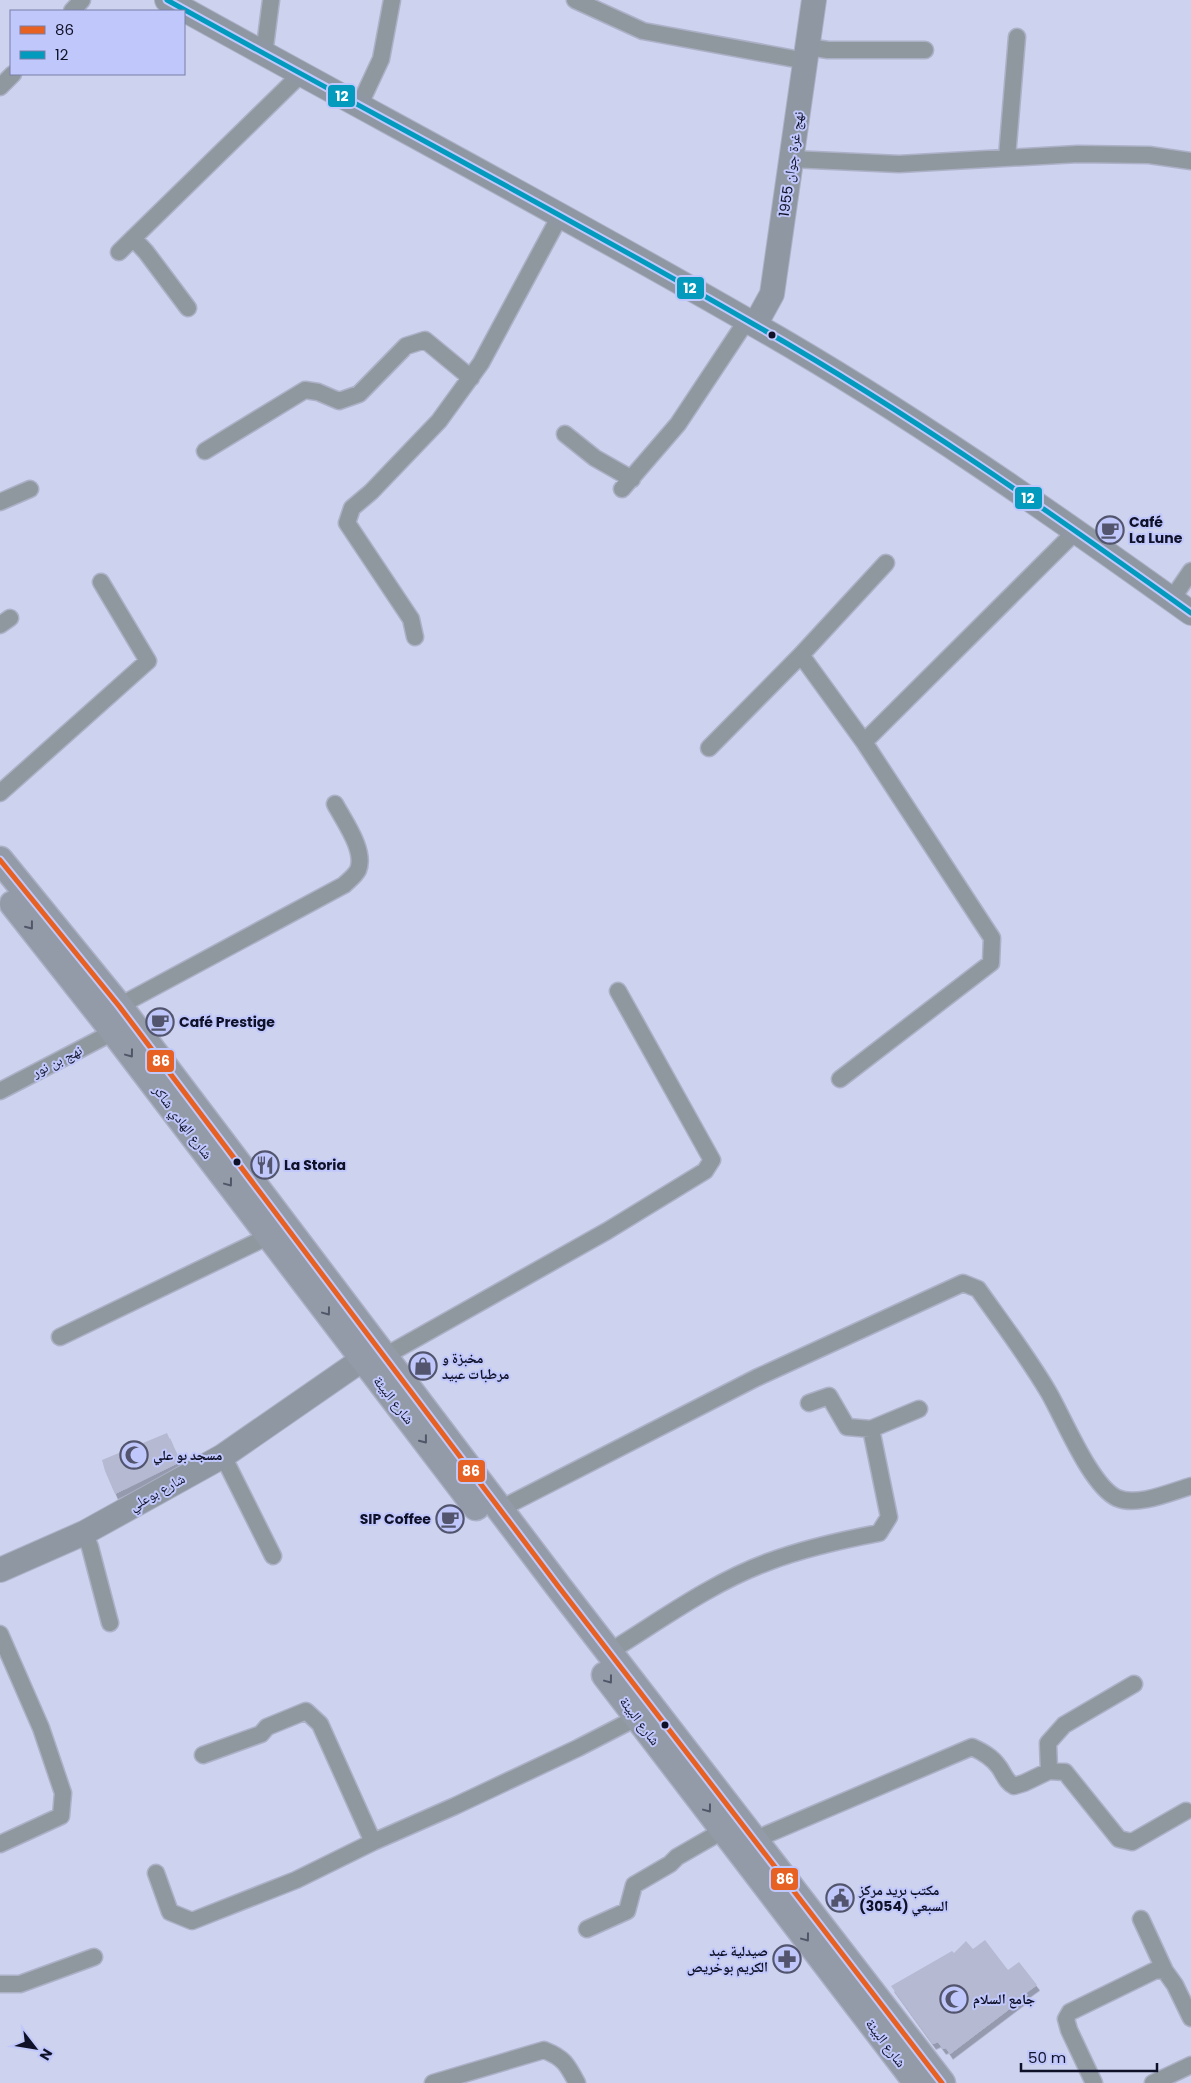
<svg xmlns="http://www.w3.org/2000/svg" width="1191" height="2083" font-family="Poppins,'Noto Naskh Arabic',sans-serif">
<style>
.building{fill:#b6b9d2;filter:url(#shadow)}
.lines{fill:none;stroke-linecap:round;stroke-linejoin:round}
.street-casing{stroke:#adb1c8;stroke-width:19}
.secondary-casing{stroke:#adb1c8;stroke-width:26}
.primary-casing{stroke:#adb1c8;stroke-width:29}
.street{stroke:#90989f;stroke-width:16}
.secondary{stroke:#8f98a2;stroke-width:24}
.primary{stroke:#939ba8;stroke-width:26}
.bus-1-casing{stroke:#c0c7fb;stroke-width:9}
.bus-2-casing{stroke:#c0c7fb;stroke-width:9}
.bus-1{stroke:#e76122;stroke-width:5}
.bus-2{stroke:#029abd;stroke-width:5}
.oneway{stroke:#515668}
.bus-dot{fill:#0f1128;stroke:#c0c7fb;stroke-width:2}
.labels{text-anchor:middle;stroke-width:4;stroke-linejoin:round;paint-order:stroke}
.street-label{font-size:14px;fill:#0f1128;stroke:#c0c7fb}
.poi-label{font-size:14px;font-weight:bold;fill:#0f1128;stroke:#c0c7fb;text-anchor:start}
.line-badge{stroke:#c0c7fb;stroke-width:2}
.badge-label{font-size:14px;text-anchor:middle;font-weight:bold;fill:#fff}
</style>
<defs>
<filter id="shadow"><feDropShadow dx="3" dy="5.5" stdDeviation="0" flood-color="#0004"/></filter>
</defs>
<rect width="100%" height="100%" fill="#cdd2ee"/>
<path class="building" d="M 167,1433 L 180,1462 L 115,1494 L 105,1471 L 102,1460 Z
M 985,1940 L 1008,1970 L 1019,1962 L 1037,1985 L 1026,1993 L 1028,1995 L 950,2054 L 946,2048 L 943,2049 L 938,2042 L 933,2044 L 891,1986 L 952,1951 L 954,1953 L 966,1941 L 973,1949 Z"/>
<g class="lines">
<g class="street-casing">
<path id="street" d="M 575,0 L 643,31 L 806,61
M 72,11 L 82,0
M 808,47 L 828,50 L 925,50
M 264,54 L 271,0
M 0,87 L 13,74
M 359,106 L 381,59 L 392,0
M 1007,157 L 1017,37
M 791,159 L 899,164 L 1078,154 L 1149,155 L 1191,161
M 133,238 L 146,252 L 188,308
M 119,252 L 301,74
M 565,434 L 595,458 L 632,479
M 205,451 L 305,390 L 318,392 L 339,401 L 359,394 L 406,346 L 425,340 L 471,378
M 622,489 L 678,424 L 747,320
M 0,502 L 30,489
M 1172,599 L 1191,571
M 0,625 L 10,618
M 415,637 L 411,619 L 347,523 L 352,508 L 371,492 L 439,421 L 481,363 L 561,214
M 801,655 L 886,563
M 709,748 L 801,655 L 864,742
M 0,793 L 148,661 L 101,582
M 119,1006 L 344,885 C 349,880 355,876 358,870 C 366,851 344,821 335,804
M 840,1079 L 991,963 L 992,938 L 864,742 L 1075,532
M 0,1091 L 121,1028
M 60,1337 L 269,1236
M 385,1356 L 607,1231 L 705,1171 L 712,1160 L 618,991
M 809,1403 L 829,1396 L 847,1427 L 871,1429
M 223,1456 L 273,1556
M 500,1509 L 756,1378 L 963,1283 L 978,1289 C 1002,1323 1028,1357 1049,1393 C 1064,1419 1091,1486 1117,1498 C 1137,1507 1171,1492 1191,1486
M 84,1533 L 90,1547 L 110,1623
M 0,1634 L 41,1728 L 63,1793 L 61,1816 L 0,1844
M 609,1652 C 661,1620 711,1583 768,1562 C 805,1548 842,1540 879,1533 L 889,1517 L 871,1429 L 919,1409
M 203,1755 L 261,1734 L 267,1727 L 306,1711 L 320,1724 L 373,1842
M 1049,1771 L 1048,1743 L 1064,1725 L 1134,1684
M 756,1839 L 972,1747 C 983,1752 992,1757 999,1767 C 1004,1774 1006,1782 1014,1786 L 1024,1783 L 1049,1771 L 1065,1772 L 1119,1839 L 1132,1842 L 1186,1811
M 156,1873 L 170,1912 L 192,1921 L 296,1880 L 373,1842 L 455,1806 L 578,1748 L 646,1713
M 1141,1919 L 1165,1971 L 1175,1985 L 1191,2018
M 587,1929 L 627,1911 L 634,1885 L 670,1864 L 677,1857 L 724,1830
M 0,1984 L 20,1984 L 94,1957
M 433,2083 L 544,2050 C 564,2058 567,2064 577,2083
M 1094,2083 L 1069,2030 L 1066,2019 L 1070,2012 L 1156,1970 L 1165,1971
M 1153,2083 L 1191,2065"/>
</g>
<g class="secondary-casing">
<path id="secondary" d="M 167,0 C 363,109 561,213 755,325 C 906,411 1050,512 1191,613
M 755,325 L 772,294 L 814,0
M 0,1570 L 84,1533 L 223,1456 L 379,1348"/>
</g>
<g class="primary-casing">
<path id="primary" d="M 0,860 L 119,1006 L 558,1586 L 942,2083
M 13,904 L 114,1032 L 476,1507
M 605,1675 L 917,2083"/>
</g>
<use href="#street" class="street"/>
<use href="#secondary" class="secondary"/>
<use href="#primary" class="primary"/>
<g class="bus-1-casing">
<path id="bus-1" d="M 0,860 L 119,1006 L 558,1586 L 942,2083"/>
</g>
<g class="bus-2-casing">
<path id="bus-2" d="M 167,0 C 363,109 561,213 755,325 C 906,411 1050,512 1191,613"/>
</g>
<use href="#bus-1" class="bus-1"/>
<use href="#bus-2" class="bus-2"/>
</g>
<defs><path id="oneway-chevron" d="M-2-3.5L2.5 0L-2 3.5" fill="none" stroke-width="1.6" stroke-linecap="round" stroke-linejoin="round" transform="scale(1.25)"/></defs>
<g class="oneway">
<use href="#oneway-chevron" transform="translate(30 926) rotate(52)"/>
<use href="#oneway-chevron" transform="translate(130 1054) rotate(53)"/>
<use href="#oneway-chevron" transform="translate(229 1183) rotate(53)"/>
<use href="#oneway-chevron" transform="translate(327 1312) rotate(53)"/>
<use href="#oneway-chevron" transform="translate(424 1440) rotate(52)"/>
<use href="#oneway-chevron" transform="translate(609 1680) rotate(53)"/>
<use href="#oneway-chevron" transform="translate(708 1809) rotate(53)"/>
<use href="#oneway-chevron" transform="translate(806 1938) rotate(53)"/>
</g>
<defs>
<g id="cafe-ring" transform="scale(1.4375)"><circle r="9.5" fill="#c0c7fb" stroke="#52556d" stroke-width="1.5"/><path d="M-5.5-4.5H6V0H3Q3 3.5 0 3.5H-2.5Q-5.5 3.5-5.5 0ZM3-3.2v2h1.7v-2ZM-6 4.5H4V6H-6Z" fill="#52556d"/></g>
<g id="restaurant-ring" transform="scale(1.4375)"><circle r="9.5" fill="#c0c7fb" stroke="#52556d" stroke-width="1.5"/><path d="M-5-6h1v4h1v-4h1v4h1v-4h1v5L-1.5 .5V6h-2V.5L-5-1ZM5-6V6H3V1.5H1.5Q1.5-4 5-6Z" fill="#52556d"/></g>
<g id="shop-ring" transform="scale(1.4375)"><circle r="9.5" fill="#c0c7fb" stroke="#52556d" stroke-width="1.5"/><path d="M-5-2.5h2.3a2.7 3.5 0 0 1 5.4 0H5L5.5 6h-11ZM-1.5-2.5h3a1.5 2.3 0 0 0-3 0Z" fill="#52556d"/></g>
<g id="mosque-ring" transform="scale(1.4375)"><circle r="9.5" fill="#c0c7fb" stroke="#52556d" stroke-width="1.5"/><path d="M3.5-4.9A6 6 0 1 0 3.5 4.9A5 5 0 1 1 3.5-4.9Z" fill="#52556d"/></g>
<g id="civic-ring" transform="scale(1.4375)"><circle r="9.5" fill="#c0c7fb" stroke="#52556d" stroke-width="1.5"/><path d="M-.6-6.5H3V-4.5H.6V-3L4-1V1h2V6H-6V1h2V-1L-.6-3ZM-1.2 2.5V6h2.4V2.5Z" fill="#52556d"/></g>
<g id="pharmacy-ring" transform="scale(1.4375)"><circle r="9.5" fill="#c0c7fb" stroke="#52556d" stroke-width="1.5"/><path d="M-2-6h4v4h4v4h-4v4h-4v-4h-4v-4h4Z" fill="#52556d"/></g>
</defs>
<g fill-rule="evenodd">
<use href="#cafe-ring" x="1110" y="530"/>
<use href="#cafe-ring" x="160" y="1022"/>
<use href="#restaurant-ring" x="265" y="1165"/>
<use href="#shop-ring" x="423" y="1366"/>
<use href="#mosque-ring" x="134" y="1455"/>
<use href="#cafe-ring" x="450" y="1519"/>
<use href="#civic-ring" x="840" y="1898"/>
<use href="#pharmacy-ring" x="787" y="1959"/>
<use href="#mosque-ring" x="954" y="1999"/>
</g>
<g class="bus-dot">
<circle cx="772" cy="335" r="4.5"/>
<circle cx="237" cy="1162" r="4.5"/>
<circle cx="665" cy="1725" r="4.5"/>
</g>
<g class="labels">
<g class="street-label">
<text transform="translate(791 164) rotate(-82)" y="5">نهج غرة جوان 1955</text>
<text transform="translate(57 1061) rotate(-27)" y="5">نهج بن نور</text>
<text transform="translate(183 1122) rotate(53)" y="5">شارع الهادي شاكر</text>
<text transform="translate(394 1400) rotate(52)" y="5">شارع البيئة</text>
<text transform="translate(157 1492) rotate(-29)" y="5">شارع بوعلي</text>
<text transform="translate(640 1721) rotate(53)" y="5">شارع البيئة</text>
<text transform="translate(886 2043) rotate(53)" y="5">شارع البيئة</text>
</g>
<g class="poi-label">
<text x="1129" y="527">Café<tspan x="1129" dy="16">La Lune</tspan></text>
<text x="179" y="1027">Café Prestige</text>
<text x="284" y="1170">La Storia</text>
<text x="442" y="1363">مخبزة و<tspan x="442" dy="16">مرطبات عبيد</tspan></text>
<text x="153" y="1460">مسجد بو علي</text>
<text x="431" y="1524" text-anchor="end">SIP Coffee</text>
<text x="859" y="1895">مكتب بريد مركز<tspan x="859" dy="16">السبعي (3054)</tspan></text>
<text x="768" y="1956" text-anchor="end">صيدلية عبد<tspan x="768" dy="16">الكريم بوخريص</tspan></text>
<text x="973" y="2004">جامع السلام</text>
</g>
</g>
<g class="line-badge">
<rect x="327" y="84" width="29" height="24" rx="5" fill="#029abd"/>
<rect x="676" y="276" width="29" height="24" rx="5" fill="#029abd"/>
<rect x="1014" y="486" width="29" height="24" rx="5" fill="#029abd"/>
<rect x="146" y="1049" width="29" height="24" rx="5" fill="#e76122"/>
<rect x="457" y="1459" width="29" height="24" rx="5" fill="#e76122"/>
<rect x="770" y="1867" width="29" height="24" rx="5" fill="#e76122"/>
</g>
<g class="badge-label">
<text x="342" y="101">12</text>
<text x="690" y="293">12</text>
<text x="1028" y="503">12</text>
<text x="161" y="1066">86</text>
<text x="471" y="1476">86</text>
<text x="785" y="1884">86</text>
</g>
<rect x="10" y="10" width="175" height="65" fill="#c0c7fb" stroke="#797ea7"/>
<rect x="20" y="26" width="25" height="8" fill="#e76122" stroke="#797ea7"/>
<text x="55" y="35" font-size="15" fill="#0f1128">86</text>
<rect x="20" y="51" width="25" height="8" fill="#029abd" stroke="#797ea7"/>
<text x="55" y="60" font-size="15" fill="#0f1128">12</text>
<g transform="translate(35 2048) rotate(121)" stroke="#c0c7fb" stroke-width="4" paint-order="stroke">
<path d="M0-4L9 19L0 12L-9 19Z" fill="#0f1128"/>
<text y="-8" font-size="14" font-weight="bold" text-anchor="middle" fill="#0f1128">N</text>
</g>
<path d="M1021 2063v8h136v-8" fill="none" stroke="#0f1128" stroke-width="2.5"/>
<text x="1028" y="2063" font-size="15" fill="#0f1128" stroke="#c0c7fb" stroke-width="4" paint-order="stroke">50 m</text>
</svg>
